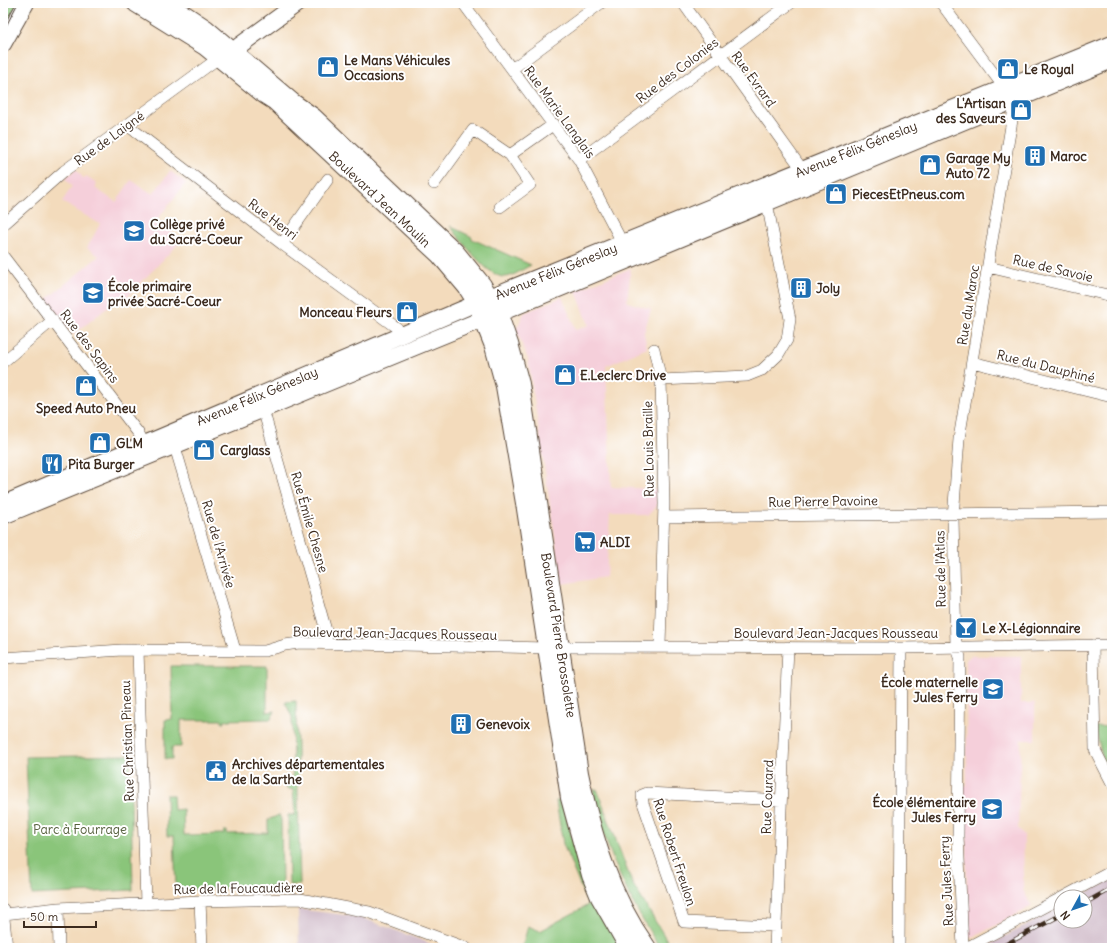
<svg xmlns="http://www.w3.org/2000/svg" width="1115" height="951" font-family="Delius,sans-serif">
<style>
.built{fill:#f5cfda}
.industrial{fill:#d1bdcb}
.green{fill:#8ac57a;stroke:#62784c}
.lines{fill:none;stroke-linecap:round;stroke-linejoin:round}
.street-casing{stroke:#574536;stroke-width:12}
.secondary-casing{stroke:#574536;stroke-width:18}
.primary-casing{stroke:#574536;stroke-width:20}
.street{stroke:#fff;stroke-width:11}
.secondary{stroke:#fff;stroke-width:16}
.primary{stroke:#fff;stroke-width:18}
.tram{stroke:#3b2a1e;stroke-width:1}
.rail-casing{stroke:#3b2a1e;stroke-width:4.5}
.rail{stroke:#fff;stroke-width:3;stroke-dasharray:9;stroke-linecap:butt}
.labels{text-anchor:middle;stroke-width:4;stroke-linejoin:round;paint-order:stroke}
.poi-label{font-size:13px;font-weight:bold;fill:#3b2a1e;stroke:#fff;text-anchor:start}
.street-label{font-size:13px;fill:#3b2a1e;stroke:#fff}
.park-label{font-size:13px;fill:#57603e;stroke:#fff}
</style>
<rect width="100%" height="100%" fill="#fff"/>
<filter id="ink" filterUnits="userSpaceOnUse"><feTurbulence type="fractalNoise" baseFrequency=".025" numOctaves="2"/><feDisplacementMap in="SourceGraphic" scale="8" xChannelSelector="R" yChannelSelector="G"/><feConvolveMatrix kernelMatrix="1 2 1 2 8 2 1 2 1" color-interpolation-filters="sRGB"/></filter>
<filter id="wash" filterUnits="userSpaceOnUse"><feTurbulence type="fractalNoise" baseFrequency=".012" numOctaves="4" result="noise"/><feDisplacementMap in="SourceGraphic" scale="16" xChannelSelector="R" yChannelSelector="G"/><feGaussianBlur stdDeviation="0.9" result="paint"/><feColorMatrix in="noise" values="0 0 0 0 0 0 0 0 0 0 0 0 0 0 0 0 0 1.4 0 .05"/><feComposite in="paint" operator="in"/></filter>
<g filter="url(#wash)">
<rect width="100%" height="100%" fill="#f3dbbc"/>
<path class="built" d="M 76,169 L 84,179 L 86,176 L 91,179 L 97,184 L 95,188 L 116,202 L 131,180 L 153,194 L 170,171 L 186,183 L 156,221 L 183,239 L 127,297 L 112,304 L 73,335 L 46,300 L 99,256 L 87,248 L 100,224 L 62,202 L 72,186 L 65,178 Z
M 631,268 L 627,302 L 651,309 L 644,333 L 647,348 L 606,366 L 611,487 L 657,489 L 657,506 L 648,515 L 610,515 L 606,577 L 562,584 L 528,359 L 516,330 L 524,313 L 562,297 L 576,330 L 589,325 L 576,291 Z
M 970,656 L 1021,656 L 1021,703 L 1035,703 L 1035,740 L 1021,740 L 1018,828 L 1024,835 L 1023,890 L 1032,906 L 972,938 L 966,934 L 967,833 L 963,832 L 965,798 L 963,797 L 963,786 L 967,786 L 966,660 Z"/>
<path class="industrial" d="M 1112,879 L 1112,948 L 983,948 L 1061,907 L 1061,921 L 1085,921 L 1085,897 L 1079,897 Z
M 298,909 L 360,917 L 442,948 L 299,948 Z"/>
<path class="green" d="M 7,3 L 19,3 L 3,34 L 3,10 Z
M 450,226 L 472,237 L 472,239 L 531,265 C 523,269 514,276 506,277 C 488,279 461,239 450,226 Z
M 171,666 L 267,666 L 267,712 L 275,711 L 271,719 L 225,720 L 224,723 L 222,723 L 222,720 L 181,720 L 181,747 L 172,747 L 172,759 L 165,759 L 165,720 L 172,719 Z
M 296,701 L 300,885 L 289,885 L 288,815 L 295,815 L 293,790 L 286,788 L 292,777 L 293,769 L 292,717 L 285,702 Z
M 1112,726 L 1112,769 L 1106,772 L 1095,727 Z
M 130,755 L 133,890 L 32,895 L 26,757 Z
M 597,789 L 632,883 L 668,942 L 664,948 L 660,948 C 628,899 604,848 593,790 Z
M 166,795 L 173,795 L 174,810 L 183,809 L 184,835 L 224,834 L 224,831 L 227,831 L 227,834 L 268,833 L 268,820 L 279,815 L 281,819 L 282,886 L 176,890 L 174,836 L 167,836 Z
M 563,800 L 568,824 L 579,859 L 622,948 L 522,948 L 528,926 L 540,931 L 588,905 L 563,844 L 556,801 Z"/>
</g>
<g filter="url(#ink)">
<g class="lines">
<g class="street-casing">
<path id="street" d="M 463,3 L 579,160 L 623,244
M 683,3 L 799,165 L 805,176
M 941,3 L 1000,82 L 1014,108 L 959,439 L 953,518 L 956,646 L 960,657 L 958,836 L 963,948
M 512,69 L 601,3
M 127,125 L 282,244 L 397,328 L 400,336
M 510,155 L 554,124
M 579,160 L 791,3
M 434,184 L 473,130 L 510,155 L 530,185 L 500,207
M 3,225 L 64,171 L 220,57
M 282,244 L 328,179
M 3,256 L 139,434 L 147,449
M 988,267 L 1112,296
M 654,349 L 661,380 L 664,504 L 660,646
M 3,362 L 53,320
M 972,362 L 1112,397
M 661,380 L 747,376 L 762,370 L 778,355 L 787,340 L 790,319 L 768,208 L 765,202
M 263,409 L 327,634 L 326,644
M 173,440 L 235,650
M 664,517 L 1112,512
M 1093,645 L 1095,750 L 1112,783
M 561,647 L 901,648 L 1112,645
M 138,650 L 146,904
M 3,658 L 122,650 L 265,651 L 285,645 L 299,643 L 547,648
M 1063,897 L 1112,871
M 200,901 L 202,948
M 58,908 L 59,948
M 3,909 L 7,948
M 4,914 L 58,908 L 200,901 L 300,899 L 369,912 L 466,948
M 776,926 L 684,922 L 643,803 L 642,795 L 647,793 L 781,800
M 775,948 L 788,647
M 899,948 L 901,648
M 966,948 L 1061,898"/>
</g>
<g class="secondary-casing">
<path id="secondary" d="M 3,44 L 26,3
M 239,46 L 298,3
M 3,504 L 477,303
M 3,516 L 483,319"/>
</g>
<g class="primary-casing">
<path id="primary" d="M 136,3 L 205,46 L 264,94 L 275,101 L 440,255 L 467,287 L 477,303 L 494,346 L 505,386 L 526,509 L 570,798 L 591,875 L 600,897 L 629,948
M 160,3 L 185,15 L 206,29 L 293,103 L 313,117 L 455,252 L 482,285 L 498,313 L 509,344 L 520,384 L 579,773 C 592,836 610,896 647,948
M 480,302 L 1112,45
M 488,317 L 1112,59"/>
</g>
<use href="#street" class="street"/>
<use href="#secondary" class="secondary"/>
<use href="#primary" class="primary"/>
<path class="tram" d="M 3,13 L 9,3
M 3,32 L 18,3"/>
<g class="rail-casing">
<path id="rail" d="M 1085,903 L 1112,888
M 999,948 L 1061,915"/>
</g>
<use href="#rail" class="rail"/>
</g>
</g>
<defs>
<g id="shop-square" transform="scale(1.15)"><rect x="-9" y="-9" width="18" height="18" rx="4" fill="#1f6fb2" stroke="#fff"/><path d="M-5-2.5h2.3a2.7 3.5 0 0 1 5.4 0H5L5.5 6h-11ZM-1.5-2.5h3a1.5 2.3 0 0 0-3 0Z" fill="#fff"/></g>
<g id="building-square" transform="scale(1.15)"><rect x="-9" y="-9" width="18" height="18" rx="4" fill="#1f6fb2" stroke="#fff"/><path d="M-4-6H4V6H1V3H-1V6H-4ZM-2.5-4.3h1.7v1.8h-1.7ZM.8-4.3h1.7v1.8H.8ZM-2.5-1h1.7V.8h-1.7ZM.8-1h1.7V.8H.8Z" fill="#fff"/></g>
<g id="school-square" transform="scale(1.15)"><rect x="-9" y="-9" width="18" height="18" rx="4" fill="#1f6fb2" stroke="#fff"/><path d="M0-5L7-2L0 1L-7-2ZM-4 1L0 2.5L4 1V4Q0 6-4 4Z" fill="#fff"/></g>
<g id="restaurant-square" transform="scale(1.15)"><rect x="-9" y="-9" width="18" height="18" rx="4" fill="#1f6fb2" stroke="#fff"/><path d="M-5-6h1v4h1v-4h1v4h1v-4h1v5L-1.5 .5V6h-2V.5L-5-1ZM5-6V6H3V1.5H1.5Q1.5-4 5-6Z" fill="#fff"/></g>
<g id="supermarket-square" transform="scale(1.15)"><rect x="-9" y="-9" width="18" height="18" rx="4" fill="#1f6fb2" stroke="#fff"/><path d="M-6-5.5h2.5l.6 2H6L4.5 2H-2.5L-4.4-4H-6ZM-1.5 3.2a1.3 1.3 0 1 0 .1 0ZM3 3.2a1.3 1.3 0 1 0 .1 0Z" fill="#fff"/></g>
<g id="bar-square" transform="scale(1.15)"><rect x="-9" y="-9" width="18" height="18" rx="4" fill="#1f6fb2" stroke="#fff"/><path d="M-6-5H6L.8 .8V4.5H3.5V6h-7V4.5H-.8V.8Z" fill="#fff"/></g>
<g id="civic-square" transform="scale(1.15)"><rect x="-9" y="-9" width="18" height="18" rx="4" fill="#1f6fb2" stroke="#fff"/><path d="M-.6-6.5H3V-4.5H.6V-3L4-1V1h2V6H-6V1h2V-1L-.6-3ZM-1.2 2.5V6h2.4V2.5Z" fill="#fff"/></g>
</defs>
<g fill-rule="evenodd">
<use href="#shop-square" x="328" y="67"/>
<use href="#shop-square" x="1008" y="69"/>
<use href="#shop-square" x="1021" y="110"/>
<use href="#building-square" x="1035" y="156"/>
<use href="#shop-square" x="930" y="165"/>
<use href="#shop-square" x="836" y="194"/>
<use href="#school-square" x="134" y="231"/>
<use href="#building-square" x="801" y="288"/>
<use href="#school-square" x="93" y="293"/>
<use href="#shop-square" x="407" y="312"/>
<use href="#shop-square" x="565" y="375"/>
<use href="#shop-square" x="86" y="386"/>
<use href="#shop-square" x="100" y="443"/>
<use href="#shop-square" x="204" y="450"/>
<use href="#restaurant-square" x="52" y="464"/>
<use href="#supermarket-square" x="585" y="542"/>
<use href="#bar-square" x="966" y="628"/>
<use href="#school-square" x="993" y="689"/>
<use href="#building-square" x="461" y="724"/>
<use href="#civic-square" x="216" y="771"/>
<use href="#school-square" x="992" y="809"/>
</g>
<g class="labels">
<g class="poi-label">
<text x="344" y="65">Le Mans Véhicules<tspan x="344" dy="15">Occasions</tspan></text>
<text x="1024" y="74">Le Royal</text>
<text x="1006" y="108" text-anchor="end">L'Artisan<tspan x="1006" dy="15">des Saveurs</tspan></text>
<text x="1050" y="161">Maroc</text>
<text x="946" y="163">Garage My<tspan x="946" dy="15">Auto 72</tspan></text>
<text x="852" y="199">PiecesEtPneus.com</text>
<text x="150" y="229">Collège privé<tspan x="150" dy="15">du Sacré-Coeur</tspan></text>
<text x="108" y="291">École primaire<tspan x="108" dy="15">privée Sacré-Coeur</tspan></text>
<text x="816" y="293">Joly</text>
<text x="392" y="317" text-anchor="end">Monceau Fleurs</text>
<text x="580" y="380">E.Leclerc Drive</text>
<text x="86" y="413" text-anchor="middle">Speed Auto Pneu</text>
<text x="116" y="448">GLM</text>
<text x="220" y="455">Carglass</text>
<text x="68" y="469">Pita Burger</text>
<text x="600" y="547">ALDI</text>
<text x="982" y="633">Le X-Légionnaire</text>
<text x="978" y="687" text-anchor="end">École maternelle<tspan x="978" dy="15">Jules Ferry</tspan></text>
<text x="476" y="729">Genevoix</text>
<text x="232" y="769">Archives départementales<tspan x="232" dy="15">de la Sarthe</tspan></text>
<text x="976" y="807" text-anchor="end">École élémentaire<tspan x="976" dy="15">Jules Ferry</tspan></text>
</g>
<g class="street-label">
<text transform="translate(677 70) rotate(-37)" y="5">Rue des Colonies</text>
<text transform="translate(754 79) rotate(54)" y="5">Rue Evrard</text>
<text transform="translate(560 112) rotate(54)" y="5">Rue Marie Langlais</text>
<text transform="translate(109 138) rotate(-36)" y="5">Rue de Laigné</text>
<text transform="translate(856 149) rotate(-22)" y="5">Avenue Félix Géneslay</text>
<text transform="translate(380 199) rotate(43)" y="5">Boulevard Jean Moulin</text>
<text transform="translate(273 219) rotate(37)" y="5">Rue Henri</text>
<text transform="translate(1053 268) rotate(13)" y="5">Rue de Savoie</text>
<text transform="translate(556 271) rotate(-22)" y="5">Avenue Félix Géneslay</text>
<text transform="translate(968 305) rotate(-81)" y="5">Rue du Maroc</text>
<text transform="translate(90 346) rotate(53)" y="5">Rue des Sapins</text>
<text transform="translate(1046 366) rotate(14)" y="5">Rue du Dauphiné</text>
<text transform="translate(257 396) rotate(-23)" y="5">Avenue Félix Géneslay</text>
<text transform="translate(648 449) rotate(-91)" y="5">Rue Louis Braille</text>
<text transform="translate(823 501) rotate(-1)" y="5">Rue Pierre Pavoine</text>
<text transform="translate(310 522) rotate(74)" y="5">Rue Émile Chesne</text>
<text transform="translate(219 544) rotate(74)" y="5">Rue de l'Arrivée</text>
<text transform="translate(940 569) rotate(-91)" y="5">Rue de l'Atlas</text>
<text transform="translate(395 633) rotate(1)" y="5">Boulevard Jean-Jacques Rousseau</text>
<text x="836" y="638">Boulevard Jean-Jacques Rousseau</text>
<text transform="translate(559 635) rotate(81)" y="5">Boulevard Pierre Brossolette</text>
<text transform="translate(127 741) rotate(-92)" y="5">Rue Christian Pineau</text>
<text transform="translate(767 797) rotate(-88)" y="5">Rue Courard</text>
<text transform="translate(675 852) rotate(72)" y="5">Rue Robert Freulon</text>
<text transform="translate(946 881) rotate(-93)" y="5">Rue Jules Ferry</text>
<text transform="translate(238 888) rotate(-1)" y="5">Rue de la Foucaudière</text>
</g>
<g class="park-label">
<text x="80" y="834">Parc à Fourrage</text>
</g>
</g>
<rect width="1115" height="951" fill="none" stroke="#fff" stroke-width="16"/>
<g transform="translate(1073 909) rotate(230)"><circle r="19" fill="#ffffff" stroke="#b1aaa5"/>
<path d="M0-3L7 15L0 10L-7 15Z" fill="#1f6fb2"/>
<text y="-6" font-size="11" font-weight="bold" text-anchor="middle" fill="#3b2a1e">N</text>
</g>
<path d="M24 921v6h72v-6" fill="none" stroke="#3b2a1e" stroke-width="2"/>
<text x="30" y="921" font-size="12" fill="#3b2a1e" stroke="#ffffff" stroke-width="3" paint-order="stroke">50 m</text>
</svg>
